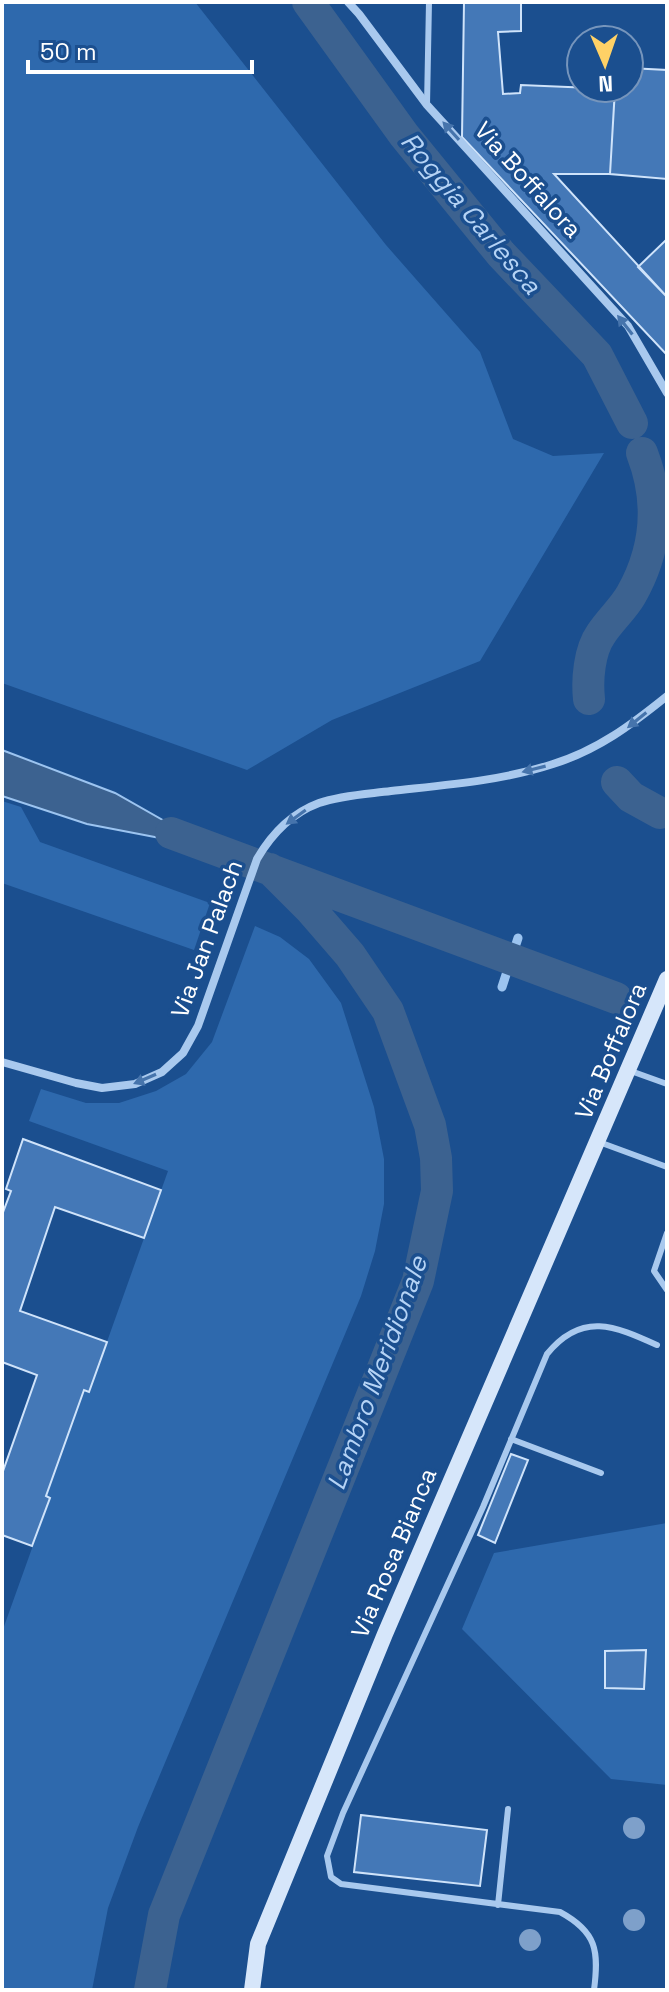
<svg xmlns="http://www.w3.org/2000/svg" width="669" height="1992" font-family="'Space Grotesk',sans-serif">
<style>
.green{fill:#2e69ad}
.water{fill:#3c6290;stroke:#9cc4f0;stroke-width:2}
.lines{fill:none;stroke-linecap:round;stroke-linejoin:round}
.stream{stroke:#9cc4f0;stroke-width:9}
.canal{stroke:#3c6290;stroke-width:32}
.building{fill:#4478b7;stroke:#cfe3fa;stroke-width:2}
.lane{stroke:#a9c9ee;stroke-width:6}
.street{stroke:#a9c9ee;stroke-width:8}
.secondary{stroke:#d6e6fa;stroke-width:16}
.tree{fill:#7ea0ca}
.oneway{fill:#4674ac}
.labels{text-anchor:middle;stroke-width:7;stroke-linejoin:round;paint-order:stroke}
.street-label{font-size:24px;fill:#fff;stroke:#1b4f8f}
.water-label{font-size:26px;font-style:italic;fill:#b5d3f5;stroke:#1b4f8f}
</style>
<rect width="100%" height="100%" fill="#1b4f8f"/>
<path class="green" d="M 2,2 L 195,2 L 386,245 L 480,352 L 513,439 L 553,456 L 604,453 L 480,661 L 332,720 L 247,770 L 2,683 Z
M 2,801 L 21,807 L 40,842 L 210,903 L 194,950 L 2,883 Z
M 255,926 L 280,937 L 309,959 L 341,1003 L 374,1107 L 384,1159 L 384,1204 L 375,1251 L 361,1296 L 138,1827 L 108,1908 L 92,1990 L 2,1990 L 2,1632 L 50,1498 L 46,1496 L 84,1390 L 89,1392 L 168,1171 L 29,1121 L 41,1089 L 86,1103 L 119,1103 L 156,1091 L 186,1074 L 212,1042 Z
M 667,1523 L 667,1785 L 611,1779 L 462,1629 L 494,1553 Z"/>
<path class="water" d="M 2,750 L 115,793 L 212,848 L 87,824 L 2,796 Z"/>
<g class="lines">
<path class="stream" d="M 502,987 L 518,938"/>
<path class="canal" d="M 308,2 L 404,135 L 501,254 L 597,355 L 632,423
M 589,699 C 587,680 589,651 601,634 C 610,620 623,609 631,595 C 657,549 661,502 642,453
M 617,782 L 631,797 L 660,813
M 171,833 L 616,998
M 150,1990 L 164,1915 L 418,1281 L 437,1191 L 436,1158 L 430,1125 L 388,1011 L 350,955 L 311,910 L 270,869"/>
</g>
<path class="building" d="M 464,2 L 521,2 L 521,31 L 498,32 L 503,94 L 520,93 L 521,85 L 615,89 L 610,174 L 554,174 L 667,297 L 667,355 L 462,137 Z
M 629,68 L 667,70 L 667,179 L 610,174 L 615,88 L 629,88 Z
M 667,239 L 667,297 L 638,267 Z
M 23,1139 L 161,1190 L 144,1238 L 55,1207 L 20,1311 L 107,1342 L 89,1392 L 84,1390 L 46,1496 L 50,1498 L 32,1546 L 2,1535 L 2,1474 L 37,1375 L 2,1362 L 2,1215 L 11,1191 L 6,1189 Z
M 511,1454 L 528,1460 L 495,1543 L 478,1535 Z
M 646,1650 L 644,1689 L 605,1688 L 605,1651 Z
M 361,1815 L 487,1830 L 480,1886 L 354,1872 Z"/>
<g class="lines">
<path class="lane" d="M 427,105 L 429,2
M 628,1070 L 667,1084
M 599,1142 L 667,1167
M 667,1233 L 654,1271 L 667,1290
M 511,1439 L 601,1473
M 498,1905 L 508,1809
M 594,1990 C 599,1951 597,1932 560,1912 L 341,1884 L 331,1877 L 327,1856 L 343,1813 L 483,1507 L 547,1354 C 582,1311 615,1326 657,1345"/>
<path class="street" d="M 348,2 L 359,14 L 427,105 L 628,326 L 667,393
M 2,1062 L 76,1083 L 102,1088 L 135,1084 L 162,1072 L 183,1053 L 198,1026 L 257,859 C 271,835 292,813 319,803 C 342,795 368,794 391,791 C 445,785 501,781 553,764 C 598,750 631,725 667,696"/>
<path class="secondary" d="M 252,1990 L 258,1944 L 385,1634 L 667,979"/>
</g>
<g class="tree">
<circle cx="634" cy="1828" r="11"/>
<circle cx="634" cy="1920" r="11"/>
<circle cx="530" cy="1940" r="11"/>
</g>
<defs><path id="oneway-solid" d="M-6-.8H1V-3.2L6.5 0L1 3.2V.8H-6Z" transform="scale(2)"/></defs>
<g class="oneway">
<use href="#oneway-solid" transform="translate(451 131) rotate(-132)"/>
<use href="#oneway-solid" transform="translate(625 325) rotate(-128)"/>
<use href="#oneway-solid" transform="translate(637 720) rotate(141)"/>
<use href="#oneway-solid" transform="translate(534 769) rotate(166)"/>
<use href="#oneway-solid" transform="translate(296 817) rotate(144)"/>
<use href="#oneway-solid" transform="translate(145 1079) rotate(157)"/>
</g>
<g class="labels">
<g class="street-label">
<text transform="translate(528 180) rotate(48)" y="8">Via Boffalora</text>
<text transform="translate(207 939) rotate(-70)" y="8">Via Jan Palach</text>
<text transform="translate(611 1051) rotate(-67)" y="8">Via Boffalora</text>
<text transform="translate(394 1553) rotate(-67)" y="8">Via Rosa Bianca</text>
</g>
<g class="water-label">
<text transform="translate(471 213) rotate(50)" y="9">Roggia Carlesca</text>
<text transform="translate(377 1373) rotate(-70)" y="9">Lambro Meridionale</text>
</g>
</g>
<rect width="669" height="1992" fill="none" stroke="#ffffff" stroke-width="8"/>
<g transform="translate(605 64) rotate(178)"><circle r="38" fill="#1b4f8f" stroke="#7695bc" stroke-width="2"/>
<path d="M0-6L14 30L0 20L-14 30Z" fill="#ffd166"/>
<text y="-12" font-size="22" font-weight="bold" text-anchor="middle" fill="#ffffff">N</text>
</g>
<path d="M28 60v12h224v-12" fill="none" stroke="#ffffff" stroke-width="4"/>
<text x="40" y="60" font-size="24" fill="#ffffff" stroke="#1b4f8f" stroke-width="6" paint-order="stroke">50 m</text>
</svg>
